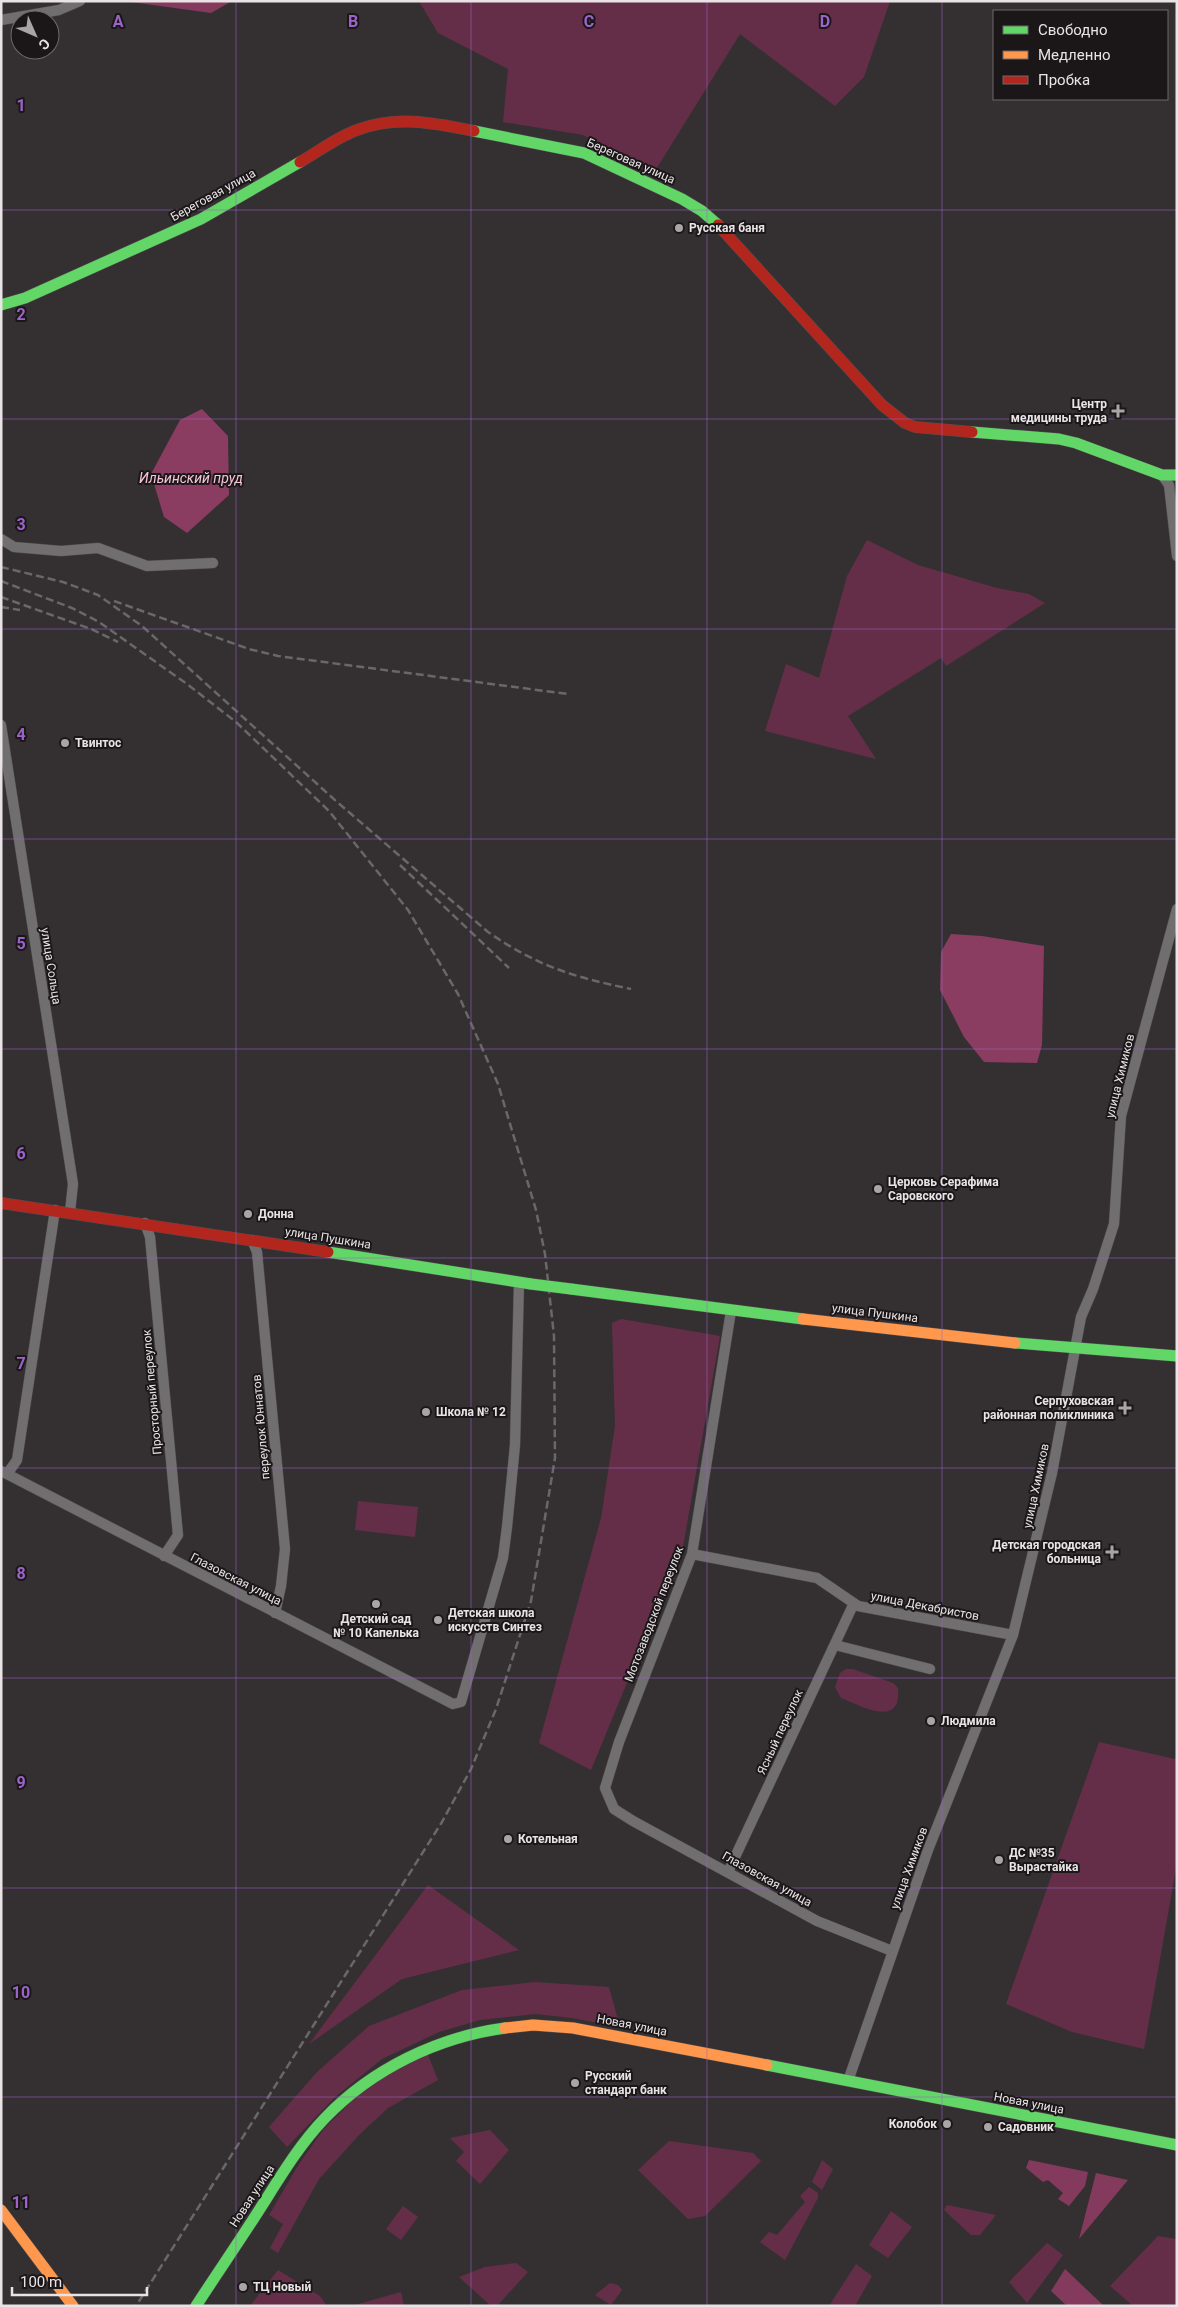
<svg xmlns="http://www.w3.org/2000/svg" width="1178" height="2307" font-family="Roboto,sans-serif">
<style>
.green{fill:#652e48}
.forest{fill:#843a5c}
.water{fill:#8a3d61}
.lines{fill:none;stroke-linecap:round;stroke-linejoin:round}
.street-casing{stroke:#514d4e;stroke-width:11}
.fast-casing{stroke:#514d4e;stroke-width:12}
.slow-casing{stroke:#514d4e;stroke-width:12}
.jam-casing{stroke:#514d4e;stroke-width:12}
.street{stroke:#716e6f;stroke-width:10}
.fast{stroke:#63d668;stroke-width:11}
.slow{stroke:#ff974d;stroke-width:11}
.jam{stroke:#b3261e;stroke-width:11}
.rail{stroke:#6a6769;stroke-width:2.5;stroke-dasharray:8 4;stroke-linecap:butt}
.fast-bridge-casing{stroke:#514d4e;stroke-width:12;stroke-linecap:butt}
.fast-bridge{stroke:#63d668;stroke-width:11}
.grid{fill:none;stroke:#9c63ca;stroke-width:1;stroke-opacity:0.55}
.poi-dot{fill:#aaa4a6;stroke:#1b1719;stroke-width:2}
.labels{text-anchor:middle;stroke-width:4;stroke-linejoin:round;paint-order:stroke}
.street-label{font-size:12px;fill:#e9e3e5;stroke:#1b1719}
.poi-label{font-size:12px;font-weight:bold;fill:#e9e3e5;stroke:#1b1719;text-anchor:start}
.water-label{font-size:14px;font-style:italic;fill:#f6c5d8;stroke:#1b1719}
.grid-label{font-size:16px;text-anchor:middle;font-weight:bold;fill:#9c63ca;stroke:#1b1719;stroke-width:4;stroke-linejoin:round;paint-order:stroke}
</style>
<rect width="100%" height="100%" fill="#343032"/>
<path class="green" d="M 419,1 L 890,1 L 864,77 L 835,106 L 740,34 L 655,171 L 583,135 L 503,122 L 508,69 L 438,33 Z
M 867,540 L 918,565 L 997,588 L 1029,594 L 1045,603 L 946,666 L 941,658 L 848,716 L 876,759 L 765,731 L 786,664 L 819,678 L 847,576 Z
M 621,1319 L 720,1336 L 683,1547 L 591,1770 L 539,1743 L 601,1518 L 615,1426 L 612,1323 Z
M 358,1501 L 418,1507 L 415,1537 L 355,1530 Z
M 846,1669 L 853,1669 L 893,1683 L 898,1688 C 902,1729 861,1706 841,1698 L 835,1687 L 840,1673 Z
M 1099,1742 L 1175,1759 L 1177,1753 L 1177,1863 L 1144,2049 L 1072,2032 L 1006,2004 Z
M 428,1885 L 519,1950 L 402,1979 L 309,2044 Z
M 535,1982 L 609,1987 L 620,2027 L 572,2018 L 535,2014 L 480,2020 L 439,2032 L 382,2059 L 335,2097 L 287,2147 L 269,2127 L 317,2072 L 369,2026 L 462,1990 Z
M 428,2055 L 438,2080 L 388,2108 L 360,2134 L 319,2179 L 278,2253 L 270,2248 L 283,2224 L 269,2215 L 299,2164 L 323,2130 L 352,2101 L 384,2076 Z
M 490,2130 L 509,2150 L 480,2184 L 456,2161 L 464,2152 L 450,2138 Z
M 669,2141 L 753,2153 L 761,2161 L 705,2216 L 688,2219 L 638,2170 Z
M 822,2160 L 833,2169 L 822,2190 L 812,2182 Z
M 809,2187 L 818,2193 L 818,2198 L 785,2260 L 760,2242 L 769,2232 L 777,2235 L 805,2202 L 800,2196 Z
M 947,2205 L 996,2215 L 980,2235 L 971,2235 L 944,2210 Z
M 403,2206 L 418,2217 L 401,2240 L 386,2229 Z
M 891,2211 L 912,2227 L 888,2258 L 869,2245 Z
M 1158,2236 L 1177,2239 L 1177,2306 L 1133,2306 L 1110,2286 Z
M 1047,2243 L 1063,2255 L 1027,2303 L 1009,2282 Z
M 516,2263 L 528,2272 L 497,2306 L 491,2306 L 459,2277 L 485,2267 Z
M 856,2264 L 872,2276 L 855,2306 L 829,2306 Z
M 278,2270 L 320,2296 L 327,2306 L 250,2306 Z
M 610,2283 L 618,2285 L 622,2290 L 611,2305 L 595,2295 Z
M 401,2292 L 404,2306 L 351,2306 Z"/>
<path class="forest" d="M 124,1 L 232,1 L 211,13 Z
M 1029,2160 L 1088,2172 L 1085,2186 L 1069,2206 L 1058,2199 L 1063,2193 L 1048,2180 L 1043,2182 L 1026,2168 Z
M 1096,2173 L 1128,2180 L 1079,2239 Z
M 1065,2269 L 1103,2305 L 1067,2306 L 1051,2291 Z"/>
<path class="water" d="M 202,409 L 228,436 L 229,495 L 187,533 L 164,517 L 151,474 L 180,420 Z
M 951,934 L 982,936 L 1044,946 L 1042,1045 L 1037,1063 L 984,1062 L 964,1037 L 940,990 L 941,952 Z"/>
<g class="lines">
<g class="street-casing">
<path id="street" d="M 1,20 L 59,10 L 80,1
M 1162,475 L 1169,485 L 1177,556
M 1,539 L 14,547 L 61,551 L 98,548 L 147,566 L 213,563
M 1,725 L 73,1184 L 70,1212
M 145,1223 L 150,1237 L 178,1535 L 164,1556
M 252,1240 L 257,1252 L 285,1549 L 281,1586 L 275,1613
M 731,1311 L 692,1554 L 619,1742 L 605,1788 L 614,1809 L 633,1821 L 817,1921 L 892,1951
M 1,1471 L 453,1704 L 461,1702 L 503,1558 L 507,1527 L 515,1445 L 519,1282
M 7,1474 L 17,1460 L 55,1210
M 692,1554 L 817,1578 L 858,1606 L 1013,1635
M 835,1645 L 930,1669
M 728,1872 L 854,1603
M 848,2081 L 928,1850 L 1013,1635 L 1052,1473 L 1081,1317 L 1093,1289 L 1114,1224 L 1121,1116 L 1177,909"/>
</g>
<g class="fast-casing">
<path id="fast" d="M 474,131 L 584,153 L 682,199 L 702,211 L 718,225
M 1,305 L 25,298 L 201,219 L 300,162
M 972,432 L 1059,439 L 1076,443 L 1162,475 L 1177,475
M 328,1252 L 531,1284
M 571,1289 L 803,1319
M 1015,1343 L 1177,1356
M 767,2065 L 1177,2145
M 196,2306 C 218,2272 241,2239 263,2204 C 282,2174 300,2144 325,2118 C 372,2069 438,2037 505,2028"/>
</g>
<g class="slow-casing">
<path id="slow" d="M 803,1319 L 1015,1343
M 505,2028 L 533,2025 L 573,2028 L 767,2065
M 1,2210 L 73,2306"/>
</g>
<g class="jam-casing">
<path id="jam" d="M 300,162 C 318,152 337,137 357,130 C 397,115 434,123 474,131
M 718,225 L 882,405 L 905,423 L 915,427 L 972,432
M 1,1203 L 328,1252"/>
</g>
<use href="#street" class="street"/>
<use href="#fast" class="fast"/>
<use href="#slow" class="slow"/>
<use href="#jam" class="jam"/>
<path class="rail" d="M 1,567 L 63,582 L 98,595 L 142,626 L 336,801 L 488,932 C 537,966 573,977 631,989
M 1,581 L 72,608 L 99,622 L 187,684 L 236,722 L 329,811 L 408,910 L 458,994 L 498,1084 L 536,1210 L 545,1254 L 554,1336 L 555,1458 L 531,1601 L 496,1709 L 471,1769 L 442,1822 L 406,1879 L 136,2306
M 1,597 L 91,629 L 118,642
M 114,601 L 249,649 L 278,656 L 568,694
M 1,607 L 20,610
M 400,865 L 509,968"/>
<g class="fast-bridge-casing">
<path id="fast-bridge" d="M 531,1284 L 571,1289"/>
</g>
<use href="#fast-bridge" class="fast-bridge"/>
</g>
<path class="grid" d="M 236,1 L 236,2306M 471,1 L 471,2306M 707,1 L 707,2306M 942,1 L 942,2306M 1,210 L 1177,210M 1,419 L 1177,419M 1,629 L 1177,629M 1,839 L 1177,839M 1,1049 L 1177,1049M 1,1258 L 1177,1258M 1,1468 L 1177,1468M 1,1678 L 1177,1678M 1,1888 L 1177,1888M 1,2097 L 1177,2097"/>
<g class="poi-dot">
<circle cx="679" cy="228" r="5"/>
<path d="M1115.5 403.5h5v5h5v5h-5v5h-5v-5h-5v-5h5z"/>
<circle cx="65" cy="743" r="5"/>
<circle cx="878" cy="1189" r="5"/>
<circle cx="248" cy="1214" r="5"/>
<path d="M1122.5 1400.5h5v5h5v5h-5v5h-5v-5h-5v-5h5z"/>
<circle cx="426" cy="1412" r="5"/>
<path d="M1109.5 1544.5h5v5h5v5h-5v5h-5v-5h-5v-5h5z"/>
<circle cx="376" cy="1604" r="5"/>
<circle cx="438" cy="1620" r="5"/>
<circle cx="931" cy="1721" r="5"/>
<circle cx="508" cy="1839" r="5"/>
<circle cx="999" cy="1860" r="5"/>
<circle cx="575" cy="2083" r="5"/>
<circle cx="947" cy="2124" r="5"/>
<circle cx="988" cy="2127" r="5"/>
<circle cx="243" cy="2287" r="5"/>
</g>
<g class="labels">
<g class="street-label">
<text transform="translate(631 161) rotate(24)" y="4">Береговая улица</text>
<text transform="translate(213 195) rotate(-29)" y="4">Береговая улица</text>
<text transform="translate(51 966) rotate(81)" y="4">улица Сольца</text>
<text transform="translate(1120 1076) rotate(-76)" y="4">улица Химиков</text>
<text transform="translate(328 1238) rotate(9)" y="4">улица Пушкина</text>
<text transform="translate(875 1313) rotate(7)" y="4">улица Пушкина</text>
<text transform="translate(152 1392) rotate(-95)" y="4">Просторный переулок</text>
<text transform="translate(261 1427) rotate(-95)" y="4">переулок Юннатов</text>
<text transform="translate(1036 1486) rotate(-78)" y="4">улица Химиков</text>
<text transform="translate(236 1579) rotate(27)" y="4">Глазовская улица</text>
<text transform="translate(925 1606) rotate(11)" y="4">улица Декабристов</text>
<text transform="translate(654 1614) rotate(-69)" y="4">Мотозаводской переулок</text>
<text transform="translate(780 1732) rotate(-65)" y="4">Ясный переулок</text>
<text transform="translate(909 1868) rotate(-70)" y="4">улица Химиков</text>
<text transform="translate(767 1879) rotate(29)" y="4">Глазовская улица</text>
<text transform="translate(632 2025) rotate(11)" y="4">Новая улица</text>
<text transform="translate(1029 2103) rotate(11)" y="4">Новая улица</text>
<text transform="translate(252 2196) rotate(-57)" y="4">Новая улица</text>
</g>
<g class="poi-label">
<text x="689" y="232">Русская баня</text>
<text x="1107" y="408" text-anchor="end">Центр<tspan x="1107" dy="14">медицины труда</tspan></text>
<text x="75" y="747">Твинтос</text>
<text x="888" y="1186">Церковь Серафима<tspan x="888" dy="14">Саровского</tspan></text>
<text x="258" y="1218">Донна</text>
<text x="1114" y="1405" text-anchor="end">Серпуховская<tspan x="1114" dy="14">районная поликлиника</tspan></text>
<text x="436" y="1416">Школа № 12</text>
<text x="1101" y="1549" text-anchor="end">Детская городская<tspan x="1101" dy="14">больница</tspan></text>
<text x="448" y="1617">Детская школа<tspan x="448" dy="14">искусств Синтез</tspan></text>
<text x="376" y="1623" text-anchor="middle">Детский сад<tspan x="376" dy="14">№ 10 Капелька</tspan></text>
<text x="941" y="1725">Людмила</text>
<text x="518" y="1843">Котельная</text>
<text x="1009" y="1857">ДС №35<tspan x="1009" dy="14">Вырастайка</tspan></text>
<text x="585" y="2080">Русский<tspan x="585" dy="14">стандарт банк</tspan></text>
<text x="937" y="2128" text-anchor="end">Колобок</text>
<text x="998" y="2131">Садовник</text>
<text x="253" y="2291">ТЦ Новый</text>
</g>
<g class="water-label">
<text x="191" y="483">Ильинский пруд</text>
</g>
</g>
<g class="grid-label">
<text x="118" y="27">A</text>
<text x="353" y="27">B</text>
<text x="589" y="27">C</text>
<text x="825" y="27">D</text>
<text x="21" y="111">1</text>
<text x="21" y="320">2</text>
<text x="21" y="530">3</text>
<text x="21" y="740">4</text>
<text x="21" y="949">5</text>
<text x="21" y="1159">6</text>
<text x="21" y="1369">7</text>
<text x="21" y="1579">8</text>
<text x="21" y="1788">9</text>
<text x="21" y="1998">10</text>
<text x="21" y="2208">11</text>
</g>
<rect width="1178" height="2307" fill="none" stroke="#e9e3e5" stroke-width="5"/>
<rect x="993" y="10" width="175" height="90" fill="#1b1719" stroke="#6d696b"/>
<rect x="1003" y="26" width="25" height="8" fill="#63d668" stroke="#6d696b"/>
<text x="1038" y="35" font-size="15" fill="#e9e3e5">Свободно</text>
<rect x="1003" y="51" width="25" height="8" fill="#ff974d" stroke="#6d696b"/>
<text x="1038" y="60" font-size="15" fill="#e9e3e5">Медленно</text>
<rect x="1003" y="76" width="25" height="8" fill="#b3261e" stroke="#6d696b"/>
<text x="1038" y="85" font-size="15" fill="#e9e3e5">Пробка</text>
<g transform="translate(35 35) rotate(135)"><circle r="24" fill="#1b1719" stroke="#6d696b"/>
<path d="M0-4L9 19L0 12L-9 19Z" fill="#aaa4a6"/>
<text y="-8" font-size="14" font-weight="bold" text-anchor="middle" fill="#e9e3e5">С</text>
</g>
<path d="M12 2287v8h135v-8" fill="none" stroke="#e9e3e5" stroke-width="2.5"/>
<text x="20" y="2287" font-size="15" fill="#e9e3e5" stroke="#1b1719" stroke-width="4" paint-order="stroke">100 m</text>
</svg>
